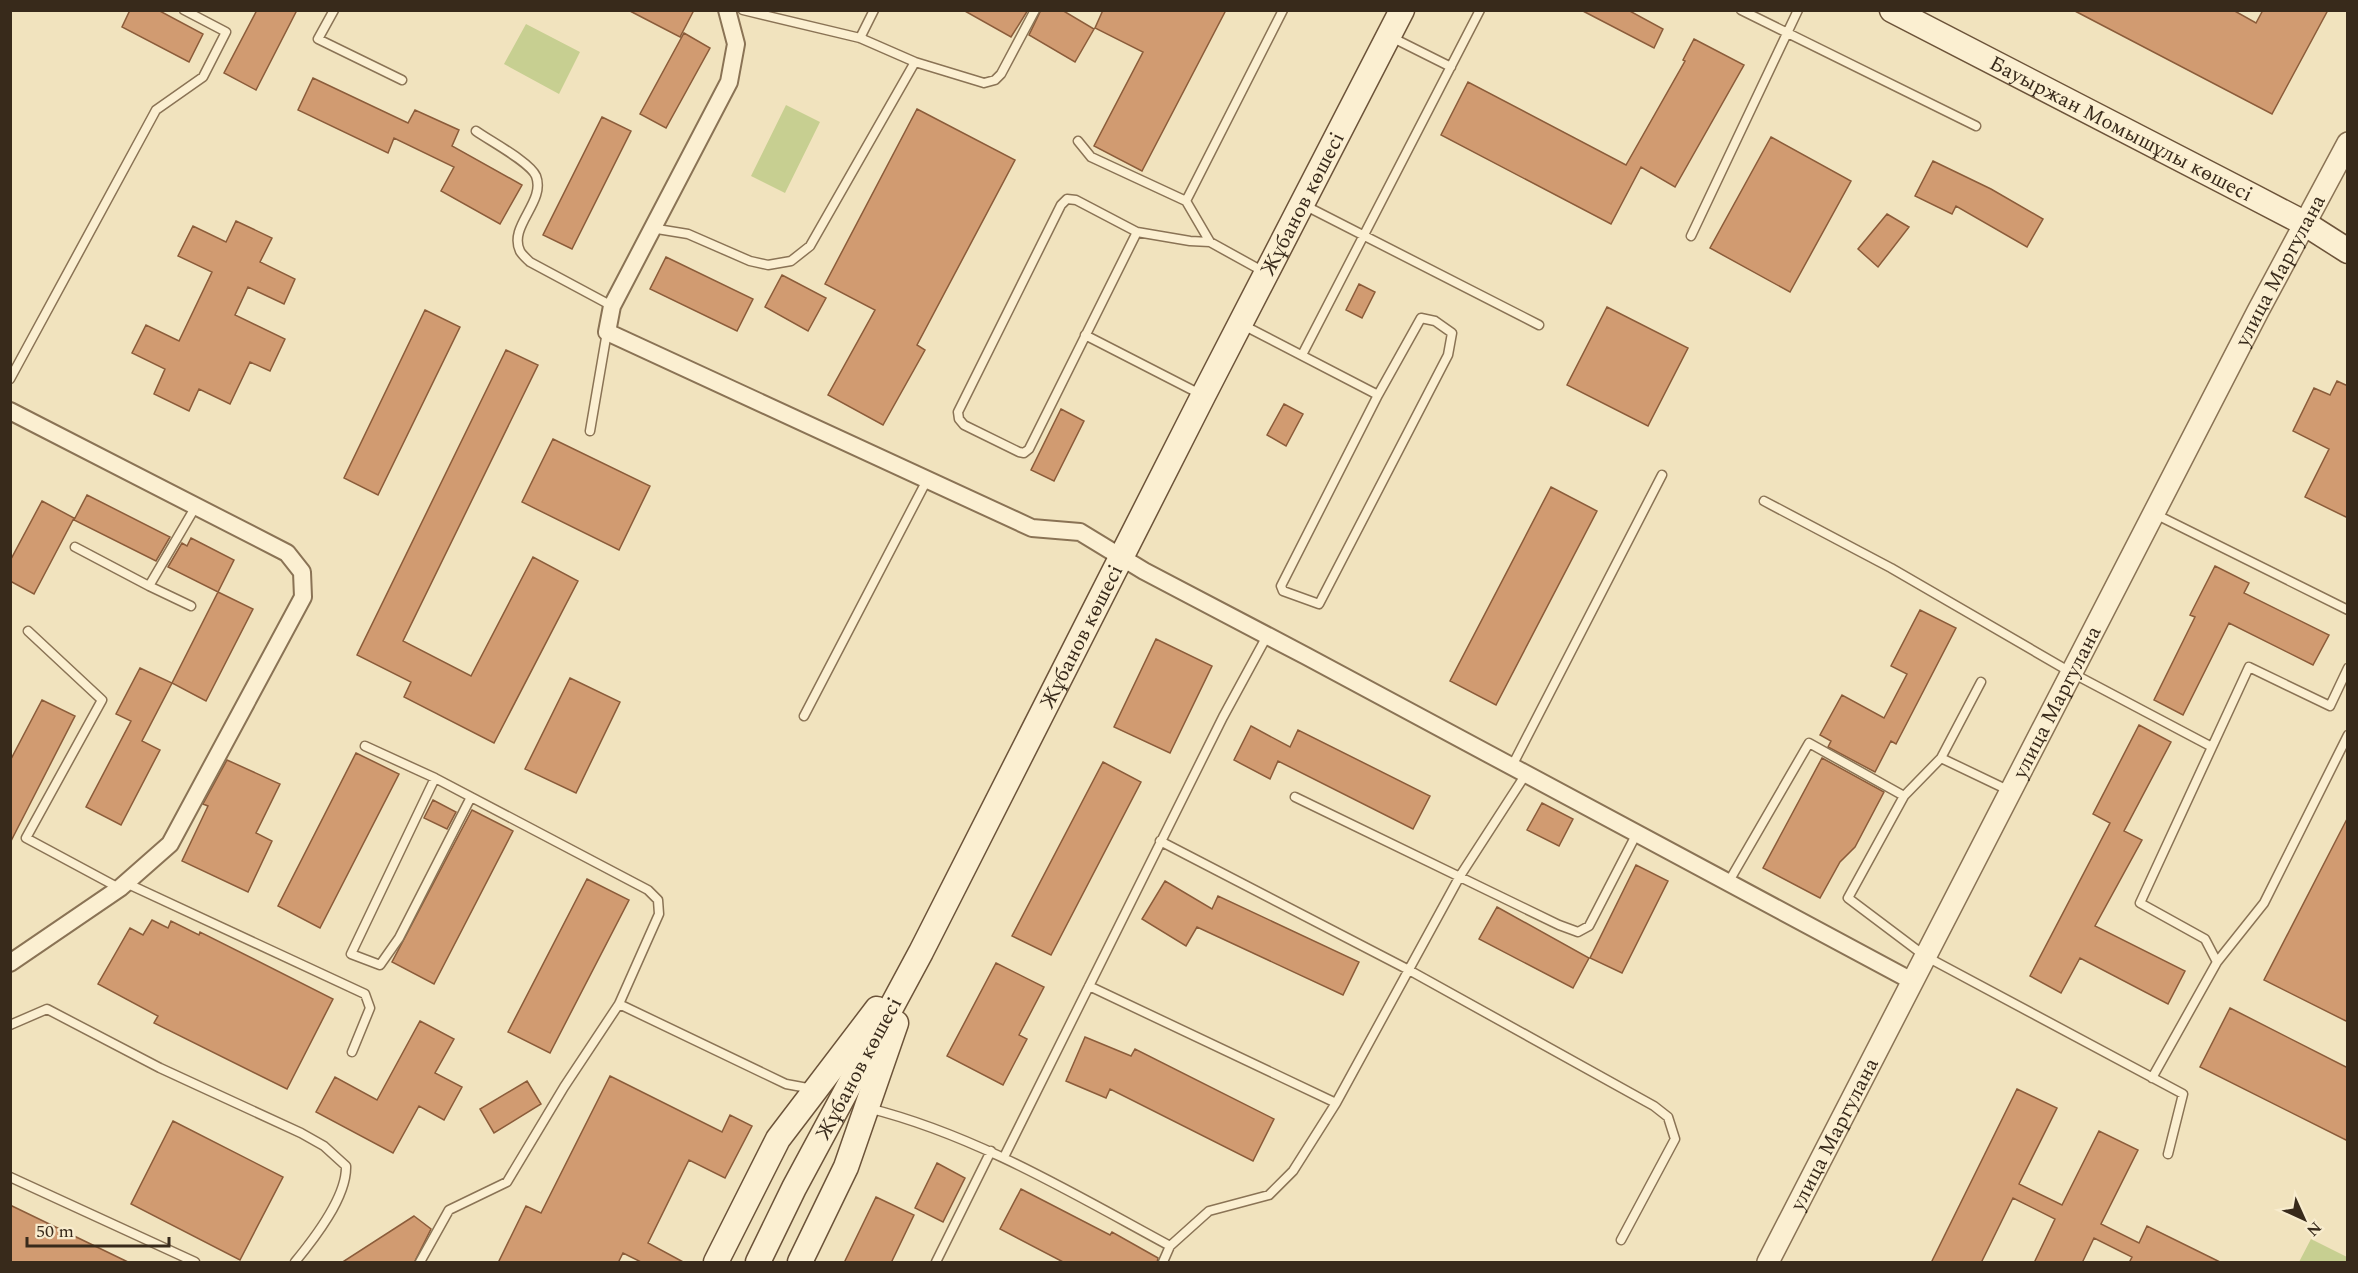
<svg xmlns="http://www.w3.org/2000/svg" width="2358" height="1273" font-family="Spectral,serif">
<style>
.green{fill:#c7cf91}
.building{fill:#d19b71;stroke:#8b5c3a;stroke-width:1.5}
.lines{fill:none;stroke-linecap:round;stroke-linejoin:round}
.service-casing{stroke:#8a7355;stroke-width:11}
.minor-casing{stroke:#8a7355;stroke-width:20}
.tertiary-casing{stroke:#8a7355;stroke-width:24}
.secondary-casing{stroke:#6c5339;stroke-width:27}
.service{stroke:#fbefd1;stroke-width:8}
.minor{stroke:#fbefd1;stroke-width:16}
.tertiary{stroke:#fbefd1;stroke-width:21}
.secondary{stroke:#fbefd1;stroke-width:24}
.labels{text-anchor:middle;stroke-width:6;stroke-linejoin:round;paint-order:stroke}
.street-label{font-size:21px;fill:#382a1b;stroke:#f8ecce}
</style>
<rect width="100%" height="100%" fill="#f1e3be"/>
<path class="green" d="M 526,24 L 580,52 L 559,94 L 504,64 Z
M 786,105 L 820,122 L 785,193 L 751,176 Z
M 2311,1239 L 2347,1257 L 2347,1262 L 2299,1262 Z"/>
<path class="building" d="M 130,10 L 158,10 L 203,34 L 189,62 L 122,27 Z
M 257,10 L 297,10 L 256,90 L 224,73 Z
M 628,10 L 694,10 L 680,37 Z
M 963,10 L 1028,10 L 1011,37 Z
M 1041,10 L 1062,10 L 1094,29 L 1075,62 L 1029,35 Z
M 1103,10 L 1226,10 L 1142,171 L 1094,146 L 1143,52 L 1095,28 Z
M 1581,10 L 1628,10 L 1663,29 L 1654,48 Z
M 2073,10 L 2233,10 L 2256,23 L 2263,10 L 2328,10 L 2272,114 Z
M 684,33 L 710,48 L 666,128 L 640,114 Z
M 1694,39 L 1744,65 L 1675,187 L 1641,167 L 1611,224 L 1441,135 L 1468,82 L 1626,165 L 1685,61 L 1683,60 Z
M 313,78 L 408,123 L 415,110 L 459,130 L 452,146 L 522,185 L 500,224 L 441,191 L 454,167 L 394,138 L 388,153 L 298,110 Z
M 917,109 L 1015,160 L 917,345 L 925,350 L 883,425 L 828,395 L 875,310 L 825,284 Z
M 602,117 L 631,131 L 572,249 L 543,235 Z
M 1771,137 L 1851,181 L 1790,292 L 1710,248 Z
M 1933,161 L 1991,189 L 2043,219 L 2027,247 L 1956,206 L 1952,214 L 1915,196 Z
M 1887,214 L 1909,227 L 1878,267 L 1858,249 Z
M 236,221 L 272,238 L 260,262 L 295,279 L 284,304 L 248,287 L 235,315 L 285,339 L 270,371 L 250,362 L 230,404 L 199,389 L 189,411 L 154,394 L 165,369 L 132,353 L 146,325 L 179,341 L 212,272 L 178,256 L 193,226 L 226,242 Z
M 666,257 L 753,299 L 737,331 L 650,289 Z
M 782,275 L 826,298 L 808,331 L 765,307 Z
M 1359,284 L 1375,292 L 1362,318 L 1346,310 Z
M 1607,307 L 1688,348 L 1648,426 L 1567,385 Z
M 425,310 L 460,327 L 378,495 L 344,478 Z
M 506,350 L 538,365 L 403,641 L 471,676 L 533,557 L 578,581 L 494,743 L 404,697 L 411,682 L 357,655 Z
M 2337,381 L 2348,386 L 2348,518 L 2305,497 L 2329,449 L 2293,431 L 2314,388 L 2330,395 Z
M 1284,404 L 1303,414 L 1286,446 L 1267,435 Z
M 1061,409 L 1084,421 L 1054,481 L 1031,470 Z
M 553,439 L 650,486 L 619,550 L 522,502 Z
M 1551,487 L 1597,511 L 1496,705 L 1450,681 Z
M 87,495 L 170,537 L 156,561 L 74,520 Z
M 42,501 L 74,518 L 34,594 L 10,581 L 10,561 Z
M 191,538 L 234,560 L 218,592 L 168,567 L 182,543 L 187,546 Z
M 2215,566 L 2249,583 L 2244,593 L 2329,635 L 2313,665 L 2229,623 L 2183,715 L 2154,700 L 2195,617 L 2190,615 Z
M 218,592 L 253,609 L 206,701 L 172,683 Z
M 1920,610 L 1956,628 L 1896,744 L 1891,741 L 1875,772 L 1828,747 L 1831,741 L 1820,735 L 1842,695 L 1884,718 L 1907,674 L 1891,666 Z
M 1156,639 L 1212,666 L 1170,753 L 1114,727 Z
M 140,668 L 172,683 L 142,741 L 160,750 L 121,825 L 86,807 L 131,721 L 116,714 Z
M 570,678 L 620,702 L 576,793 L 525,769 Z
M 42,700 L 75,716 L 10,843 L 10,761 Z
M 2139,725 L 2171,742 L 2124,831 L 2142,840 L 2095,926 L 2185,971 L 2168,1004 L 2080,958 L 2061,993 L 2030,976 L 2110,823 L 2093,814 Z
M 1251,726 L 1290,747 L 1298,730 L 1430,796 L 1413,829 L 1278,761 L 1270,779 L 1234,760 Z
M 356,753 L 399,774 L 320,928 L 278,906 Z
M 1822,758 L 1884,792 L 1855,847 L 1840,862 L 1820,898 L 1763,868 Z
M 227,760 L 280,784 L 256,833 L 272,841 L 248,892 L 182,861 L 208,806 L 203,804 Z
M 1103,762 L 1141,782 L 1051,955 L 1012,936 Z
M 433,800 L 456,812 L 447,829 L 424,818 Z
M 1542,803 L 1573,819 L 1559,846 L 1527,830 Z
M 472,810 L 513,831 L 434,984 L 392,962 Z
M 2348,817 L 2348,1022 L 2264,980 Z
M 1636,865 L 1668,881 L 1622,973 L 1590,958 Z
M 587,879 L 629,900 L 550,1053 L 508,1032 Z
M 1165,881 L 1212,909 L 1218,896 L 1359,962 L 1343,995 L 1197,927 L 1186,946 L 1142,919 Z
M 1497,907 L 1589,958 L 1573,988 L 1479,939 Z
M 152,920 L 168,928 L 171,921 L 199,935 L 200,932 L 333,999 L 287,1089 L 154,1023 L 158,1016 L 98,984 L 130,928 L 143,935 Z
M 996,963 L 1044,987 L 1019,1035 L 1027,1039 L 1003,1085 L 947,1056 Z
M 2230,1008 L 2348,1068 L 2348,1141 L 2200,1067 Z
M 420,1021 L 454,1039 L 435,1073 L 462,1087 L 444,1120 L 419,1106 L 393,1153 L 316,1112 L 335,1077 L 377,1100 Z
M 1085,1037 L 1131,1056 L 1135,1049 L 1274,1119 L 1253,1161 L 1110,1089 L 1106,1098 L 1066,1081 Z
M 610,1076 L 722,1132 L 730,1115 L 752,1126 L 725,1178 L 689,1160 L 648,1243 L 685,1263 L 643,1263 L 623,1253 L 618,1263 L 498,1263 L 526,1206 L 541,1213 Z
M 527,1081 L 541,1104 L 494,1133 L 480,1109 Z
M 2017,1089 L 2057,1108 L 2019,1184 L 2062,1205 L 2099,1131 L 2138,1150 L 2101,1224 L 2139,1243 L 2147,1226 L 2222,1263 L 2129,1263 L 2132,1257 L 2094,1238 L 2082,1263 L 2034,1263 L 2055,1219 L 2013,1198 L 1981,1263 L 1931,1263 Z
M 173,1121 L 283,1177 L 240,1260 L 131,1204 Z
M 937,1163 L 965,1178 L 943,1222 L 915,1208 Z
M 1021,1189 L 1110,1235 L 1112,1232 L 1158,1258 L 1157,1263 L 1065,1263 L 1000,1229 Z
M 876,1197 L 914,1215 L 891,1263 L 844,1263 Z
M 10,1205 L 130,1263 L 10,1263 Z
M 414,1216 L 431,1229 L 414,1263 L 341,1263 Z"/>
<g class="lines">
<g class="service-casing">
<path id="service" d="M 334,10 L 318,39 L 402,80
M 743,10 L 860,38 L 915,62 L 984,83 L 995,80 L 1001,74 L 1035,10
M 1741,10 L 1976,126
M 1389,36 L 1451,67
M 860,38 L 874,10
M 476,131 C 490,141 530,162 536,176 C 546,202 508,226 520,251 C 522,255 527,259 530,262 L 612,306
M 1078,141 L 1091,157 L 1186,201 L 1210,242
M 1186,201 L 1283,10
M 1302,204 L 1539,325
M 651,228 L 688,234 L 750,261 L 768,265 L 791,261 L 810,246 L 915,62
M 1137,232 L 1029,449 L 1024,453 L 1019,452 L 964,425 L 959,419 L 958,412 L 1061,205 L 1067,199 L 1076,200 L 1137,232 L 1190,241 L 1210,242 L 1266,273
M 1691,236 L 1798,10
M 1241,324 L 1378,395 L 1281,586 L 1283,591 L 1319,604 L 1448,355 L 1452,333 L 1435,321 L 1421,318 L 1378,395
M 1085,335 L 1202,395
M 1302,355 L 1480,10
M 10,379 L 156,110 L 203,77 L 226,32 L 184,10
M 590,431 L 607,332
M 1764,501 L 1891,568 L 2072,673 L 2212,747
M 2155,514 L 2348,610
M 75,547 L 149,586 L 196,506
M 149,586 L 191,606
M 28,631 L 102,700 L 26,838 L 119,888
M 1981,682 L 1941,758 L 1904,796 L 1848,898 L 1925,956 L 2183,1094 L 2168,1154
M 804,716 L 927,480
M 365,746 L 435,778 L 648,890 L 658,900 L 659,914 L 619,1004 L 564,1087 L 507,1182 L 449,1210 L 420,1262
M 1941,758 L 2010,791
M 1512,766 L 1662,475
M 435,778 L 351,954 L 380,965 L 399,938 L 471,797
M 1295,797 L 1559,925 L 1578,932 L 1589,926 L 1637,833
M 1160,841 L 1407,969 L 1654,1106 L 1668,1117 L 1675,1139 L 1621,1240
M 126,883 L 365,994 L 370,1008 L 352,1052
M 1728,883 L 1809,743 L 1904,796
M 2217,962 L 2264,903 L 2348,735
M 1089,986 L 1336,1103
M 619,1004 L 786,1084 L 813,1089
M 10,1025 L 47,1009 L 160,1068 L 301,1133 L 324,1146 L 346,1166 C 347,1197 314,1239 295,1262
M 2152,1078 L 2217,962 L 2205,939 L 2140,903 L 2249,667 L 2330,706 L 2348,668
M 868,1108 C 976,1135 1072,1193 1170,1246
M 1004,1157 L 1223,717 L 1267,636
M 10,1177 L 195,1262
M 936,1262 L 991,1151
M 1163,1262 L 1170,1246 L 1209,1211 L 1269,1195 L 1293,1171 L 1336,1103 L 1460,876 L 1526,774"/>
</g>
<g class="minor-casing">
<path id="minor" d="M 727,10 L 736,44 L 729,82 L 612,306 L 607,332 L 1032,528 L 1080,532 L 1144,571 L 1306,656 L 1912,981
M 10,411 L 287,553 L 302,572 L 303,597 L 170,844 L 120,888 L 10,963"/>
</g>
<g class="tertiary-casing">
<g id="tertiary">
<path id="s1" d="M 1768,1262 L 2258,311 L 2348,143"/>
</g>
</g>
<g class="secondary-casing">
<g id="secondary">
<path id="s2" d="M 1892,10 L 2254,197 L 2304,223 L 2348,251"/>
<path d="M 716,1262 L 778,1139 L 877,1009"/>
<path id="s3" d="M 758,1262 L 794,1188 L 921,952 L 1203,396 L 1402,10"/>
<path d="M 800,1262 L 846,1167 L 896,1023"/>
</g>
</g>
<use href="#service" class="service"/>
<use href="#minor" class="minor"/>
<use href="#tertiary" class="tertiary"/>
<use href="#secondary" class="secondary"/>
</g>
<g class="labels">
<g class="street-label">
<text dy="7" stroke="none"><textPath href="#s2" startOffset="258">Бауыржан Момышұлы көшесі</textPath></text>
<text dy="7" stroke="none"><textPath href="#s3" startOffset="1190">Жұбанов көшесі</textPath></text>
<text dy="7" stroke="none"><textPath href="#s1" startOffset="1116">улица Маргулана</textPath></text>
<text dy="7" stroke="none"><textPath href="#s3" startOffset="704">Жұбанов көшесі</textPath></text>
<text dy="7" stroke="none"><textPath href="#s1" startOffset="630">улица Маргулана</textPath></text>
<text dy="7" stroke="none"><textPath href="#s3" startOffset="218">Жұбанов көшесі</textPath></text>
<text dy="7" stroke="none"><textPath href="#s1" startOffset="144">улица Маргулана</textPath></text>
</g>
</g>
<rect width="2358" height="1273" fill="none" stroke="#382a1b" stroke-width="24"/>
<g transform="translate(2304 1219) rotate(135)" stroke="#f8ecce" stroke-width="4.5" paint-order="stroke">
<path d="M0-4.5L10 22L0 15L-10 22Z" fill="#382a1b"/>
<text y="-9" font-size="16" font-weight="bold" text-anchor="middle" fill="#382a1b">N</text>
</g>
<path d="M27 1237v9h142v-9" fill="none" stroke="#382a1b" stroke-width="3"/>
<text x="36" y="1237" font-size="18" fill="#382a1b" stroke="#f8ecce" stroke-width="4.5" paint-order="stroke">50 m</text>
</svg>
